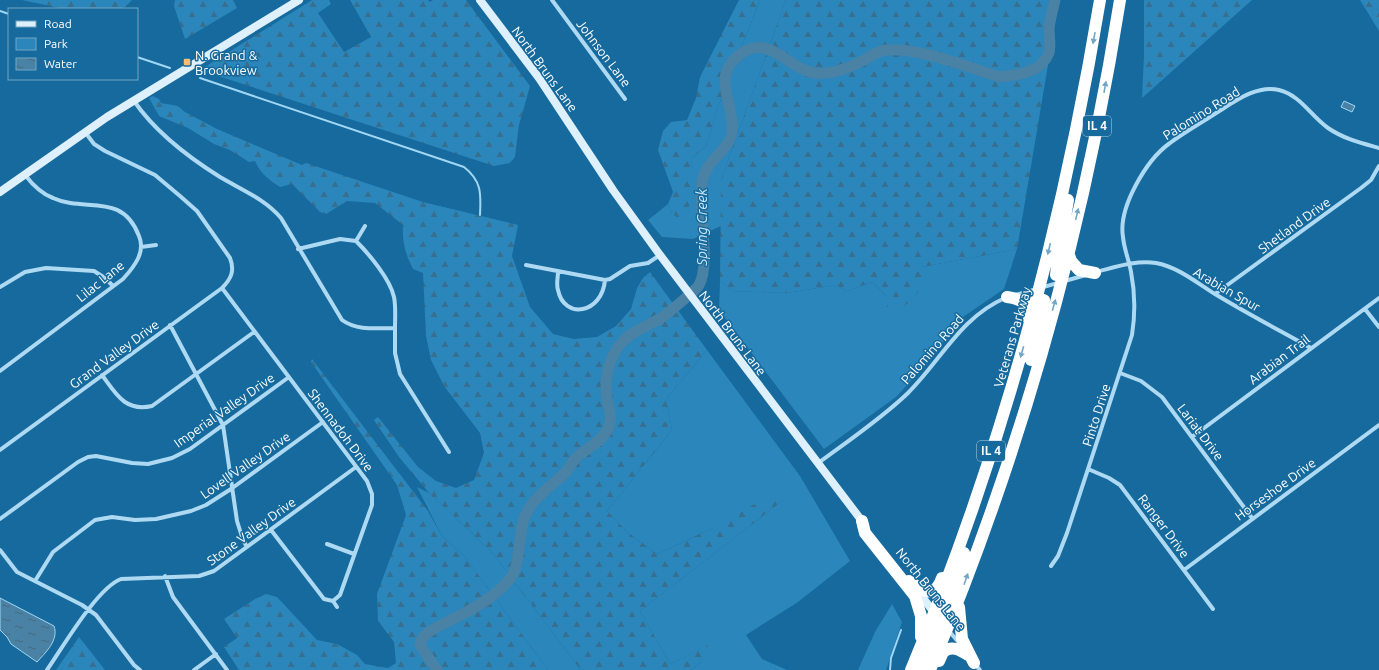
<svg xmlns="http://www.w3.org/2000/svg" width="1379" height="670" font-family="Ubuntu,sans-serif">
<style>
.green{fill:#2a86bb}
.forest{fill:url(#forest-firs)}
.water{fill:url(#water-ripples);stroke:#a0d7f5}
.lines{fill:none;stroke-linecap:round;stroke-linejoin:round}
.stream{stroke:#a0d7f5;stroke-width:2}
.river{stroke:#4982a5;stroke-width:11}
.street{stroke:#aed9f3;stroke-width:4}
.secondary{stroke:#ddf0fc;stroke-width:8}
.highway{stroke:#fff;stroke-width:12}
.oneway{fill:#73a6c4}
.poi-dot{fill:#ffbc70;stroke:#166a9d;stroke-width:1.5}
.labels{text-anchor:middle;stroke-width:3;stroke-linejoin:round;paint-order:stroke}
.shield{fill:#166a9d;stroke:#b9d2e2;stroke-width:1}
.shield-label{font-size:12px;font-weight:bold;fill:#fff}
.street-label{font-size:13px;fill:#fff;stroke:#166a9d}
.poi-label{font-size:13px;fill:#fff;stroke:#166a9d;text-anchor:start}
.water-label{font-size:14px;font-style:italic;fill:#c9e8fa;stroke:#166a9d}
</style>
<defs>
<pattern id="forest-firs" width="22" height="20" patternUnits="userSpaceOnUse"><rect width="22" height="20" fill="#2a86bb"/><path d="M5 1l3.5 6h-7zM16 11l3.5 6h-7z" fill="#386f8f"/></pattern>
<pattern id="water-ripples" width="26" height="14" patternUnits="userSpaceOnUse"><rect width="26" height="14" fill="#4982a5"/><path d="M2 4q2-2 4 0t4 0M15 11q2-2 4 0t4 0" fill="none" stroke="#4a6a7d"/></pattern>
</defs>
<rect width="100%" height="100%" fill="#166a9d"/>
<path class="green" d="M 760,0 L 786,0 L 721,180 L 721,226 L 693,239 L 662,237 L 648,220 L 668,204 L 672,214 L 690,181 L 692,158 L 707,145 L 717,109 Z
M 1017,249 L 1004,289 L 963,317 L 918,373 L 896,397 L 824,449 L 719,310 L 720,281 L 733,291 L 787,293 L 836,285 L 847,291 L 872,282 L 887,297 L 887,315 L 922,267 Z
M 707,350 L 800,476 L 850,561 L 798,602 L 746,635 L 762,659 L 787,670 L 690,670 L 699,664 L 707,646 L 670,664 L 640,611 L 783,500 L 713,528 L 657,554 L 627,532 L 607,511 L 672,430 L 666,399 Z
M 417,487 L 429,493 L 491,551 L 581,670 L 548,670 L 465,557 L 442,536 Z
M 892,604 L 902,622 L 886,670 L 858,670 L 875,632 Z"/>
<path class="forest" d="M 22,0 L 132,0 L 125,7 L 116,9 L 64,9 Z
M 175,0 L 233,0 L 237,8 L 185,39 L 174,6 Z
M 312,0 L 329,0 L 331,4 L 318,13 L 344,52 L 371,37 L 350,0 L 428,0 L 430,2 L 433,0 L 466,0 L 530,86 L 519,125 L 515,157 L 510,163 L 494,166 L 200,70 Z
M 739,0 L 760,0 L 717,109 L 707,145 L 692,158 L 689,208 L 680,219 L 672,214 L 668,204 L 673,192 L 658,150 L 663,131 L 671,122 L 687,120 L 696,98 L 700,77 Z
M 786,0 L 1059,0 L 1017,249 L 922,267 L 926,281 C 915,298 907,307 887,315 L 887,297 L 872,282 L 847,291 L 836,285 L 787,293 L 733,291 L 720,281 L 721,180 Z
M 1144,0 L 1252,0 L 1142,98 L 1144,55 Z
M 1360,0 L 1379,0 L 1379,31 Z
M 153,96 L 159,99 L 161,103 L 178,106 L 185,112 L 217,129 L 302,165 L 306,163 L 423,202 L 518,225 L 512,256 L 530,307 L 553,334 L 574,339 L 597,337 L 616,326 L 631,309 L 637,288 L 643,278 L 650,272 L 707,350 L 666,399 L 672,430 L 607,511 L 627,532 L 657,554 L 713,528 L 774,493 L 783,500 L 640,611 L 670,664 L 708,645 L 699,664 L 690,670 L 581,670 L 491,551 L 429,493 L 399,457 L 374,420 L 378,417 L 418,467 L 436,481 L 456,488 L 474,480 L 484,453 L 480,433 L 444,386 L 431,360 L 426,336 L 423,273 L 413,269 C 405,253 402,242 403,225 L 375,203 L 347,201 L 326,214 L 320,212 L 292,184 L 280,187 C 269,180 260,173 255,161 L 249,162 L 230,150 L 214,144 L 188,128 L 159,116 L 149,98 Z
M 312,359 L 428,511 L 442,536 L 465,557 L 548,670 L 239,670 L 224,647 L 237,638 L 224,619 L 255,599 L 266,594 L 277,597 L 317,640 L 337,644 L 357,655 L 365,664 L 388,668 L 396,663 L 394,642 L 378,621 L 377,594 L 406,515 L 397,485 L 311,362 Z
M 79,637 L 105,670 L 56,670 Z"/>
<path class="water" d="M 1344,101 L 1355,106 L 1352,112 L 1341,107 Z
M 0,598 L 54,626 C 59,640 46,652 37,662 L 11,644 L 7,637 L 0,630 Z"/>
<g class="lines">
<path class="stream" d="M 0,11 L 9,14
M 137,57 L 170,68
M 200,78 L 464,167 C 482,181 481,194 480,215
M 890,670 L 891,658 L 901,630"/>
<path class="river" d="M 437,670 L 420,645 C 421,641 422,638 424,636 C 431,629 442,625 451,620 C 471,610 494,598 509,580 C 523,564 516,531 527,512 C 536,495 553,485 566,472 C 570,467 573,460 578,456 C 588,448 602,441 608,429 C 613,419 609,409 607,399 C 604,382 608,360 619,346 C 629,332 646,327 661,318 C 671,311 680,303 689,295 C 692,292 697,289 699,285 C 711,264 698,209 702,183 C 705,160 730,150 732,132 C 735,102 709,75 742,53 C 771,34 787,69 815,73 C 830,75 850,68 864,60 C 871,56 877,51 887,50 C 918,47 970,68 1000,77 C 1018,75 1041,73 1049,53 C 1051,46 1049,36 1049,28 C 1050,19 1053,9 1055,0"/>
<path class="street" d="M 552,0 L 625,99
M 134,101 C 156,133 188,157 220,177 C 242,190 265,199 281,218 L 342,320 C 357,331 377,328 395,328 L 395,353 L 400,374 L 449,452
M 356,241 L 365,226
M 141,247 L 156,245
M 298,249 L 340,239 L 356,241 C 369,254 390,279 394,297 C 396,307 395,318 395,328
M 526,265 L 605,280 L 610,279 L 630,266 L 648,263 L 660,255
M 558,272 C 558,278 556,284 558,290 C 564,320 602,314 605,280
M 1096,272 C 1116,267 1136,260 1156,263 C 1178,267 1197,283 1215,294 C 1246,313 1279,330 1311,348
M 0,287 L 25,272 L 46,268 L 94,271 L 105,278 L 113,286
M 222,288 L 367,481 L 372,494 L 372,505 L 340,595 L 333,601 L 324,599 L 271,530
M 1215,294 L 1361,188 L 1371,180 L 1379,166
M 1015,295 L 1086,275
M 1365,309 L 1379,327
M 170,325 L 223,425 L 237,521 L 243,540 L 247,547
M 0,371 L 123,279 C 134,267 146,252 139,236 C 122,191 85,213 53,198 C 42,194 32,184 25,175
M 1120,373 L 1141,381 L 1162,397 L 1252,518
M 102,375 C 116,394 125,412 152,406 L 254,332
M 1192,437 L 1379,298
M 0,450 L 222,288 C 231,279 235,271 230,258 L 197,211 L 180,196 L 155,175 L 105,151 L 94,144 L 85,132
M 817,464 C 848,441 881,419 908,393 C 941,360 961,317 1005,298
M 1088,469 L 1109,478 L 1120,485 L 1213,609
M 0,519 L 78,462 L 88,457 L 96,456 L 132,463 L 148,464 L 172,458 L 190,449 L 289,377
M 327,544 L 354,554
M 0,550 L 17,572 L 82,605 L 96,615 L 134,665 L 140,670
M 1051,566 L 1058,556 L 1067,533 L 1132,335 C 1135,316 1135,292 1131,272 C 1129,260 1124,249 1123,237 C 1118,208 1146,160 1170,143 C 1183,133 1199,124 1213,115 C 1231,104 1256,84 1279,90 C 1300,95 1311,116 1328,128 C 1344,139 1361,143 1379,148
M 1184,570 L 1379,425
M 165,576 L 173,597 L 227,670
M 35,581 L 53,552 L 95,520 L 112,517 L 135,520 L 156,519 L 191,511 L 206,505 L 231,489 L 323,422
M 333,601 L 337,607
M 949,631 L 960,644
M 975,664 L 980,670
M 47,670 C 63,647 97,588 121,579 L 199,576 L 214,571 L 356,467
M 194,670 L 216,654"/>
<path class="secondary" d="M 480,0 L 539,78 L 613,190 L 660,255 L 865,525
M 0,192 L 107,117 L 299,0
M 916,589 L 936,615"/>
<path class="highway" d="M 1068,252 L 1071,261 L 1079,270 L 1095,273
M 1056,275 L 1057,265 L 1068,200
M 1007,297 C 1022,299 1030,304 1029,320
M 1031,360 L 1044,300
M 862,521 L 865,533 L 915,596 L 921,616 L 921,637
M 909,581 C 923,591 934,600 942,578
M 959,607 L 962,639 L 974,663
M 945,623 L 947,608 L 964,553
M 939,661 L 943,652 C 952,645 960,650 968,655
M 911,670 C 1001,455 1062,230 1100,0
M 922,670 L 935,632 L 937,622
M 930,670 C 1020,456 1084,229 1120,0"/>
</g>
<defs><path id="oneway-solid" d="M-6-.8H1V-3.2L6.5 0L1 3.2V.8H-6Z"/></defs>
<g class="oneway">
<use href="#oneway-solid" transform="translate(1094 38) rotate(100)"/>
<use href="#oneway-solid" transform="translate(1105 87) rotate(-80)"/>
<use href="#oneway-solid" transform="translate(1077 214) rotate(-77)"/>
<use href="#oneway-solid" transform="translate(1049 249) rotate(103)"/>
<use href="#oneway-solid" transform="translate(1054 305) rotate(-74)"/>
<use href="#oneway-solid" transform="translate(1022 352) rotate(106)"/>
<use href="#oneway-solid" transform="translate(966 579) rotate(-71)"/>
</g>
<rect class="poi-dot" x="183" y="58" width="8" height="8" rx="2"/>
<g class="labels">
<g class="shield">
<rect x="1083" y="116" width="28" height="20" rx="3"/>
<rect x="977" y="441" width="28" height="20" rx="3"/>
</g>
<g class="shield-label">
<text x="1097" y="130">IL 4</text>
<text x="991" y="455">IL 4</text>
</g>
<g class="street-label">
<text transform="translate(604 53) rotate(53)" y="5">Johnson Lane</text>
<text transform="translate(545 69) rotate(54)" y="5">North Bruns Lane</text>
<text transform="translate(1201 113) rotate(-32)" y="5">Palomino Road</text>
<text transform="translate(1294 225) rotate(-36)" y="5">Shetland Drive</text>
<text transform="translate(100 281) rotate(-39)" y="5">Lilac Lane</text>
<text transform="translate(1227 289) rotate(30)" y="5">Arabian Spur</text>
<text transform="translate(733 333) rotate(53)" y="5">North Bruns Lane</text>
<text transform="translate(1012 337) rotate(-74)" y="5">Veterans Parkway</text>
<text transform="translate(932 349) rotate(-49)" y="5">Palomino Road</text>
<text transform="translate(114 354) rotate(-36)" y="5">Grand Valley Drive</text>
<text transform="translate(1279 359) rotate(-37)" y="5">Arabian Trail</text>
<text transform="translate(224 410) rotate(-35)" y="5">Imperial Valley Drive</text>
<text transform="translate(1096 415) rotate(-72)" y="5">Pinto Drive</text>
<text transform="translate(341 430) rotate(53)" y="5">Shennadoh Drive</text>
<text transform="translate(1201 432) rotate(53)" y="5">Lariat Drive</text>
<text transform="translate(245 465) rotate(-35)" y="5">Lovell Valley Drive</text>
<text transform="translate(1275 489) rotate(-36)" y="5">Horseshoe Drive</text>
<text transform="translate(1164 526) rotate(53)" y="5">Ranger Drive</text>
<text transform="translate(251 531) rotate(-36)" y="5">Stone Valley Drive</text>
<text transform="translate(931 589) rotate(51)" y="5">North Bruns Lane</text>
</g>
<g class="poi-label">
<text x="195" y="60">N. Grand &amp;<tspan x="195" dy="15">Brookview</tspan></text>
</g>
<g class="water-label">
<text transform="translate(702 227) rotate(-90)" y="5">Spring Creek</text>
</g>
</g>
<rect x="8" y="8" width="130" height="72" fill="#166a9d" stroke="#73a6c4"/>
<rect x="16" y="21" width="20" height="6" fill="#ddf0fc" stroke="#73a6c4"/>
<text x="44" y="28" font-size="12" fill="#ffffff">Road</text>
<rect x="16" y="38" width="20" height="12" fill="#2a86bb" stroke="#73a6c4"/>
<text x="44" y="48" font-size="12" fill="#ffffff">Park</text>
<rect x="16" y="58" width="20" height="12" fill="url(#water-ripples)" stroke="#73a6c4"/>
<text x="44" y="68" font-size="12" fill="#ffffff">Water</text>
</svg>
